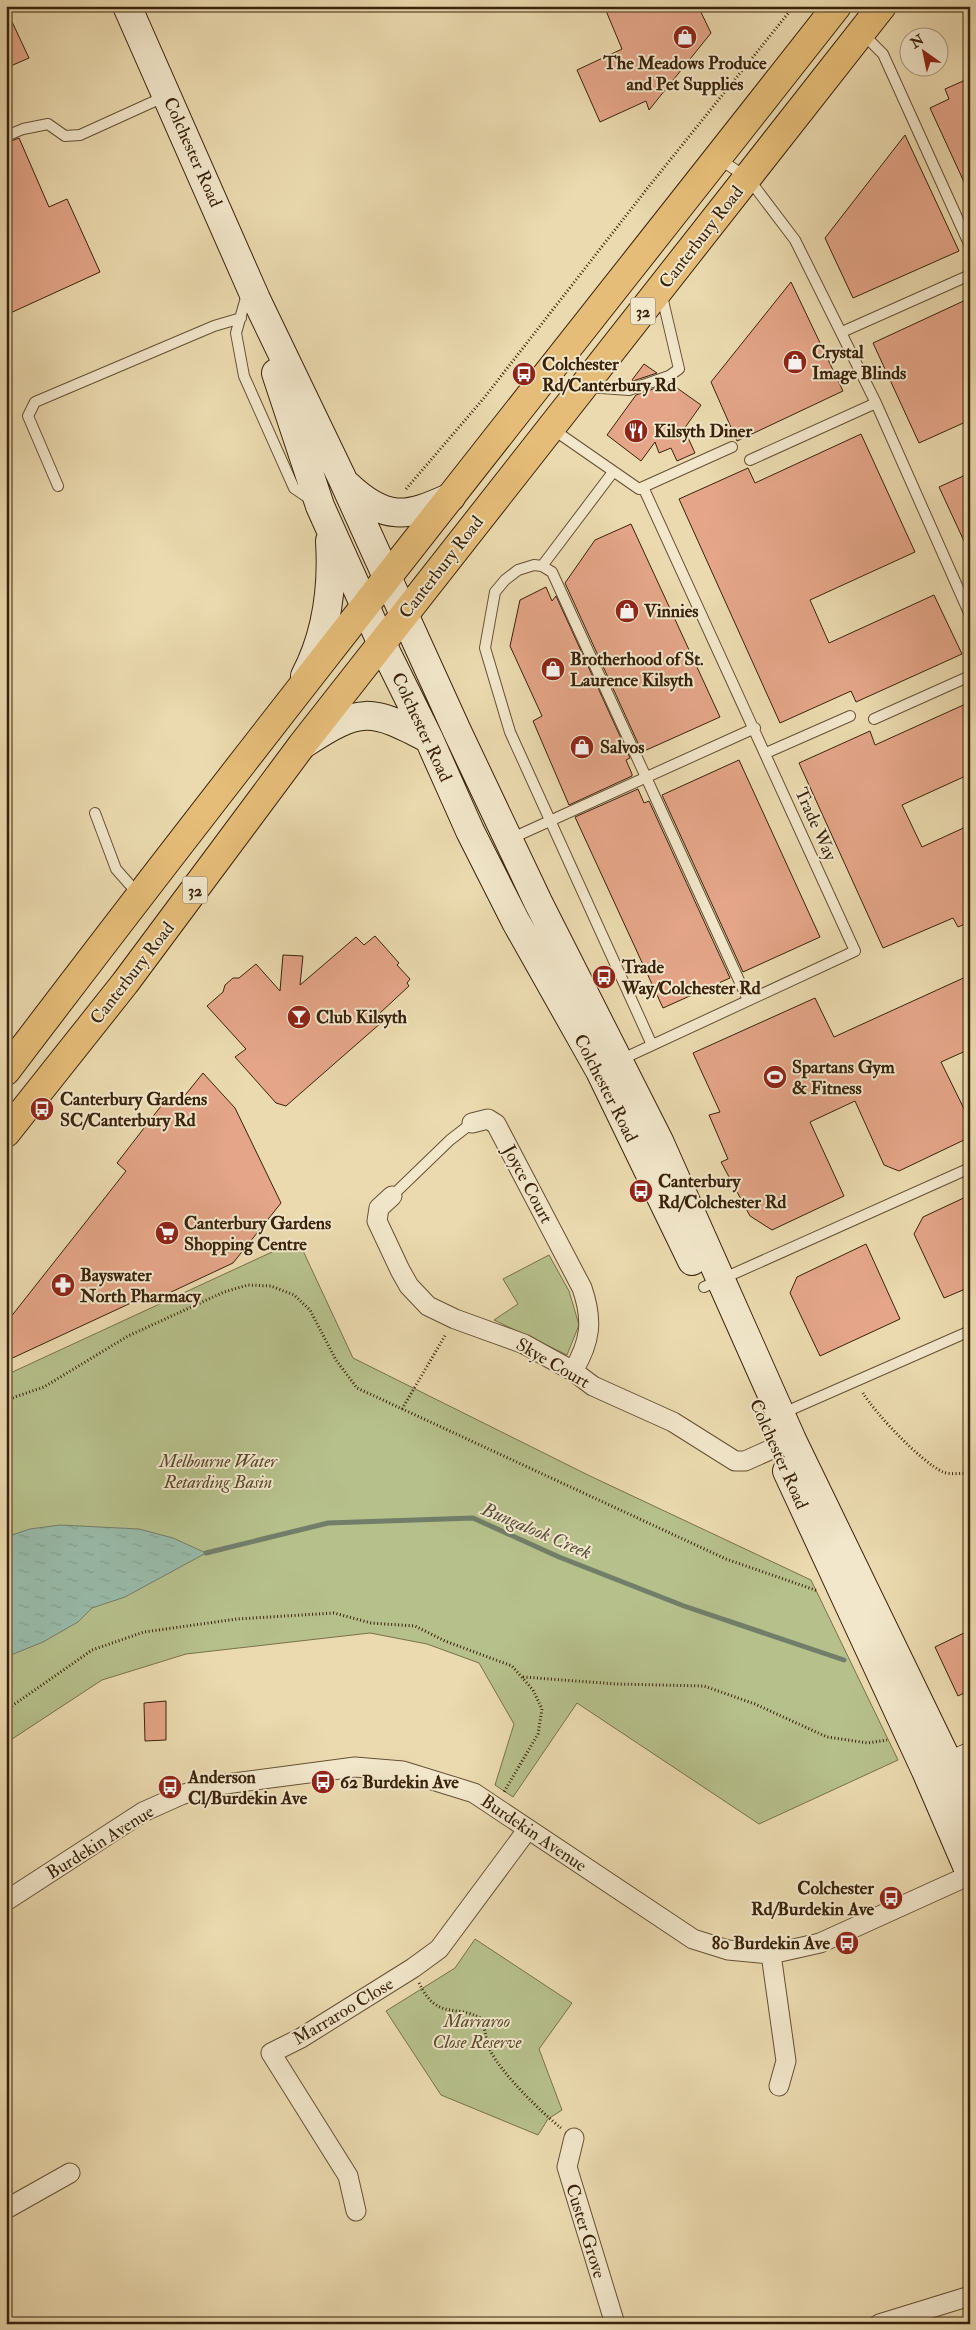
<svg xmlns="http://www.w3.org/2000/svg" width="976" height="2330" font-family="'IM FELL Double Pica',serif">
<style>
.green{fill:#b6c08b;stroke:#78714b}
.water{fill:url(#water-ripples);stroke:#727e6a}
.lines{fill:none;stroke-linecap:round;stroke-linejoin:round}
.stream{stroke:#727e6a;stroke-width:5}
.building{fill:#e4a588;stroke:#39220b}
.lane-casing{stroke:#665034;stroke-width:12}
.street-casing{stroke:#665034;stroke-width:21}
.secondary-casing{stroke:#39220b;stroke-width:30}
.primary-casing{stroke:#39220b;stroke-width:30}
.path{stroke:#39220b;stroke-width:3;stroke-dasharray:1 2.5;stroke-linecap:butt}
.lane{stroke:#f2e7cb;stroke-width:10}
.street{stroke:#f2e7cb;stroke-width:19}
.secondary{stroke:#f2e7cb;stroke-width:28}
.primary{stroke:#e6bd78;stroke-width:28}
.labels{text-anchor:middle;stroke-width:4;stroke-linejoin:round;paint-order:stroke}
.shield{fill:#f2e7cb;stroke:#705d45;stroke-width:1}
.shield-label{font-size:16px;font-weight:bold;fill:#39220b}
.poi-label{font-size:18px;font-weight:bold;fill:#39220b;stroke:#f2e7cb;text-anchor:start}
.street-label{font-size:18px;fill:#39220b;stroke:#f2e7cb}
.park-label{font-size:18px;font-style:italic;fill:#584a2b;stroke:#f2e7cb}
.water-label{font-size:19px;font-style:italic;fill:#56503b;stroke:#f2e7cb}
</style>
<defs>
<pattern id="water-ripples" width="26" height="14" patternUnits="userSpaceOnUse" patternTransform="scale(1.25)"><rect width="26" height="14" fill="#98bbaa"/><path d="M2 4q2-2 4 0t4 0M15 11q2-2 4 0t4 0" fill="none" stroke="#84a091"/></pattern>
</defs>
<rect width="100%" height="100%" fill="#ebdaaf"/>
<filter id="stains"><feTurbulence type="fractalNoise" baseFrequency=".004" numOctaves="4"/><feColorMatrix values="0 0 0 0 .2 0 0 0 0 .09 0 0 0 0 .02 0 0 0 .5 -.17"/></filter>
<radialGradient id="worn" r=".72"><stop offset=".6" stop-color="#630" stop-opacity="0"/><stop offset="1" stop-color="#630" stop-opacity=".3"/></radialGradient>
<path class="green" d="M 298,1240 L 353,1358 L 588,1475 L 811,1580 L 898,1760 L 759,1824 L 577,1703 L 513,1797 L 495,1785 L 514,1724 L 479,1663 L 427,1644 L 370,1633 L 186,1654 L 102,1680 L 6,1743 L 6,1375 Z
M 549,1255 L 569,1291 L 579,1325 L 567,1355 L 494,1320 L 518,1304 L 503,1279 Z
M 475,1939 L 572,2003 L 539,2049 L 562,2110 L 548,2119 L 538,2135 L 441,2095 L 386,2011 L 455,1968 Z"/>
<path class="water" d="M 60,1525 L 139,1529 L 173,1538 L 206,1553 L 125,1597 L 92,1608 L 78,1622 L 43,1642 L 6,1657 L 6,1537 L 30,1529 Z"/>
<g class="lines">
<path class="stream" d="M 206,1553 L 328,1523 L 473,1518 L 559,1557 L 684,1606 L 844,1660"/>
</g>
<path class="building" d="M 604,6 L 698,6 L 711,33 L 649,110 L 646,101 L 600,122 L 577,70 L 622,49 Z
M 6,9 L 29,58 L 6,68 Z
M 970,78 L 970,195 L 930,108 L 949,99 L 945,89 Z
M 905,135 L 959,251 L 853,298 L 825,238 Z
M 19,138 L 49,207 L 67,199 L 100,272 L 6,315 L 6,143 Z
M 791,282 L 843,391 L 737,441 L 711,382 Z
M 970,298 L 970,420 L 919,443 L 873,343 Z
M 644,364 L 657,373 L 633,381 L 632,380 Z
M 670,383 L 701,405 L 684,429 L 695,453 L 677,461 L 671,448 L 659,453 L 655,442 L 641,461 L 607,435 L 636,395 Z
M 861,434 L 915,552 L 810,600 L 829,643 L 934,595 L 962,654 L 856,702 L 851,691 L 780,723 L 679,499 L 748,468 L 755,483 Z
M 970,473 L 970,554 L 939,487 Z
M 631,524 L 720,717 L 642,752 L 565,583 L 595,540 Z
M 546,587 L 552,601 L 556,596 L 630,758 L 626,760 L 632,774 L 632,776 L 569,805 L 533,721 L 542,716 L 510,646 L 520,600 Z
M 970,702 L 970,774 L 902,805 L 922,847 L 970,825 L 970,922 L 958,927 L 953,918 L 883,948 L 799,763 L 870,731 L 875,745 Z
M 739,760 L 820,937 L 743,972 L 662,795 Z
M 638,789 L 644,803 L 649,801 L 730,978 L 663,1008 L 575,817 Z
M 375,936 L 399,963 L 397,965 L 410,979 L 407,983 L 409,986 L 380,1013 L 382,1022 L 286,1106 L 276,1103 L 235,1057 L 246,1049 L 207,1006 L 223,992 L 225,985 L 233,978 L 239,978 L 256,964 L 280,991 L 283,955 L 303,956 L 300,985 L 356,937 L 364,945 Z
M 970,975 L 970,1049 L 941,1062 L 970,1121 L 964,1140 L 899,1171 L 884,1165 L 855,1101 L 810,1122 L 844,1196 L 772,1230 L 750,1216 L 721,1162 L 728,1159 L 709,1115 L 720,1112 L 693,1053 L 815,998 L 834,1037 Z
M 203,1073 L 235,1108 L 281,1203 L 233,1263 L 152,1301 L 146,1296 L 6,1361 L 6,1323 L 126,1171 L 117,1163 L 168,1097 L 178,1104 Z
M 970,1195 L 970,1287 L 944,1298 L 914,1234 L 923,1217 Z
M 866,1244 L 900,1319 L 820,1356 L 790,1293 L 797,1277 Z
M 964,1633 L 970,1644 L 970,1690 L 958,1696 L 935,1647 Z
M 166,1701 L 166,1740 L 145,1741 L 144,1703 Z"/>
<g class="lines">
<g class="lane-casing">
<path id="lane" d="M 862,33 L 883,54 L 970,246
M 6,136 L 23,129 L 48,124 L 65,136 L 80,135 L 166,96
M 719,159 L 748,178 L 795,240 L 876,403 L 970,615
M 247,294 L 236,333 L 244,376 L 294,488 L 313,501
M 842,332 L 970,275
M 587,387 L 629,390 L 669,376 L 679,369 L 661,292
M 551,428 L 639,489 L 643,487 L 855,951 L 618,1061
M 750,460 L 876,403
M 58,486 L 28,416 L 35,402 L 214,326 L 241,318
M 643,487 L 732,447
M 542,566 L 613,472
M 874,719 L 970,676
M 766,753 L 850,716
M 95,813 L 116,869 L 138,894
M 510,839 L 755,728
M 652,1045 L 510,732 L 485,648 L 495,592 L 505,580 L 518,570 L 534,565 L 542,566 L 552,572 L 748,1000
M 392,1196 L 450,1140 L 472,1123
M 704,1287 L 970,1168
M 765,1421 L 970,1331"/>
</g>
<g class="street-casing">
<path id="street" d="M 472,1123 L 488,1119 L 496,1124 L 582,1288 C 593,1320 591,1341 573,1371
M 392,1196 L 379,1208 L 377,1221 L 400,1270 L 409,1286 L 428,1306 L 455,1319 L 524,1344 L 573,1371 L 593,1386 L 673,1422 L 735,1461 L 745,1461 L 792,1440
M 937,1767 L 970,1752
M 6,1901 L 143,1812 L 181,1795 L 210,1786 L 355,1767 L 403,1771 L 474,1793 L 693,1939 L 728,1950 L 771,1954 L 820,1943 L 970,1875
M 771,1954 L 786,2061 L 779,2086
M 574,2138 L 567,2167 L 615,2324
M 6,2209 L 70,2173
M 356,2211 L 348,2176 L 271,2053 L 301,2038 L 413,1968 L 439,1949 L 528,1829
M 879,2324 L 970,2296"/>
</g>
<g class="secondary-casing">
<path id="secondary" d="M 127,6 L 256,299 L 343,480 L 457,731 L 538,902 L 659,1141 L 792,1440 L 948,1762 L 970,1812
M 276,373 L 320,506 L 382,644 L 429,739 L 470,831 L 516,922 L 600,1071 L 692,1261
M 347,485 C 385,521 406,518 451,497
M 305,676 C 327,634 333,589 330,541
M 305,743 C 360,707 371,708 429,739
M 787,1471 L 926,1771 L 970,1873"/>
</g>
<g class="primary-casing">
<path id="primary" d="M 6,1071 C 278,712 559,360 837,6
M 6,1133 L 125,983 L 302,745 L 882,6"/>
</g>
<path class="path" d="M 406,489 L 484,398 L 646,190 L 794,6
M 863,1393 C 875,1413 921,1462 943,1472 C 950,1475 962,1473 970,1473
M 6,1400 L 44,1387 L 128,1336 L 224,1292 L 248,1285 L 271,1286 L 294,1295 L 310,1310 L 336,1360 L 357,1388 L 726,1559 L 818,1591
M 402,1409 L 446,1334
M 523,1677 L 616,1684 L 704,1686 L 755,1704 L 827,1737 L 868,1743 L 887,1740
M 6,1710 L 92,1650 L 144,1632 L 237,1619 L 334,1613 L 371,1623 L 415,1626 L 445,1641 L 512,1666 L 533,1690 L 542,1709 L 538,1734 L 504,1792
M 419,1983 C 438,2022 456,2003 482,2019 C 485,2029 486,2041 490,2050 C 501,2073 541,2112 561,2128"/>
<use href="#lane" class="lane"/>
<use href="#street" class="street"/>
<use href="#secondary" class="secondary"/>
<use href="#primary" class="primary"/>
</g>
<defs>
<g id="shop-disc" transform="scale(1.25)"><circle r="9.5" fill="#8f2418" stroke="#f2e7cb"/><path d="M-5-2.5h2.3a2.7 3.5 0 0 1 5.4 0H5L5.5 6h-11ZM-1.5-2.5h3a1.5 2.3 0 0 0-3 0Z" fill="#fff"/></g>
<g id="bus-disc" transform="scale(1.25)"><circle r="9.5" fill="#8f2418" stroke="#f2e7cb"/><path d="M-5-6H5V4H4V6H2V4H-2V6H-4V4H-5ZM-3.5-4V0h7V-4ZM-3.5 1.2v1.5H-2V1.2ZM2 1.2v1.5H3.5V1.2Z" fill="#fff"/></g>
<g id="restaurant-disc" transform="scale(1.25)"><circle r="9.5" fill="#8f2418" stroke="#f2e7cb"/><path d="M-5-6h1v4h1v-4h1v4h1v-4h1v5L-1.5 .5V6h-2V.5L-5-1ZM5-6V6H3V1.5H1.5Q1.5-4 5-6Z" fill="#fff"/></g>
<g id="bar-disc" transform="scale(1.25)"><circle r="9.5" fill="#8f2418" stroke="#f2e7cb"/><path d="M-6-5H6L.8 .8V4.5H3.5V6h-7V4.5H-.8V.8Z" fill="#fff"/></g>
<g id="stadium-disc" transform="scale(1.25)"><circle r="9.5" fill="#8f2418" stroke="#f2e7cb"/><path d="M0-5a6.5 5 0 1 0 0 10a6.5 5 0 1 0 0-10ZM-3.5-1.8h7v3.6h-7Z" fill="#fff"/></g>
<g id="supermarket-disc" transform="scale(1.25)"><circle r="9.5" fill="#8f2418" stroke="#f2e7cb"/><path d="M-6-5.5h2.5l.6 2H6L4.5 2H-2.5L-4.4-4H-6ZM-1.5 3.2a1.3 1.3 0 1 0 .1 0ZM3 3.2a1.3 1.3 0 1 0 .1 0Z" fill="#fff"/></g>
<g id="pharmacy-disc" transform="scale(1.25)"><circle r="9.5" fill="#8f2418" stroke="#f2e7cb"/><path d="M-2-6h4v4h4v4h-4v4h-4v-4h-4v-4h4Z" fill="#fff"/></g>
</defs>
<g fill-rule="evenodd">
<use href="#shop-disc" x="685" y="37"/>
<use href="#shop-disc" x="795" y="362"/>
<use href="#bus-disc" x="524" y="374"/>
<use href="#restaurant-disc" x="636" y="431"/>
<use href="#shop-disc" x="627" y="611"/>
<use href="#shop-disc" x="553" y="669"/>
<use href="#shop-disc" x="582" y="747"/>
<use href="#bus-disc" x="604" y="977"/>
<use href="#bar-disc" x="299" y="1017"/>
<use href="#stadium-disc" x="775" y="1077"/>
<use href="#bus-disc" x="42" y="1109"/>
<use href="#bus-disc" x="641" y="1191"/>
<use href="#supermarket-disc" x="167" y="1233"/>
<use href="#pharmacy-disc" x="63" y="1285"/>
<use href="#bus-disc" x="323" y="1782"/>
<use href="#bus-disc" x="170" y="1787"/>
<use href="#bus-disc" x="891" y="1898"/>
<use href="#bus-disc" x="847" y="1943"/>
</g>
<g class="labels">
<g class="shield">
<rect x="630.5" y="297.5" width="25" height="27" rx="4"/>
<rect x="182.5" y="876.5" width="25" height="27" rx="4"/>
</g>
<g class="shield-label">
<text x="643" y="317">32</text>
<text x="195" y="896">32</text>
</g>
<g class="poi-label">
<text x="685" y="69" text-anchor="middle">The Meadows Produce<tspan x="685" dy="21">and Pet Supplies</tspan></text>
<text x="812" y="358">Crystal<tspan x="812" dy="21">Image Blinds</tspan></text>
<text x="542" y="370">Colchester<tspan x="542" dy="21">Rd/Canterbury Rd</tspan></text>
<text x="654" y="437">Kilsyth Diner</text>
<text x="644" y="617">Vinnies</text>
<text x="570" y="665">Brotherhood of St.<tspan x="570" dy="21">Laurence Kilsyth</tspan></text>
<text x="600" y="753">Salvos</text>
<text x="622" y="973">Trade<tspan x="622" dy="21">Way/Colchester Rd</tspan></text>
<text x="316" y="1023">Club Kilsyth</text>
<text x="792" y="1073">Spartans Gym<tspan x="792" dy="21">&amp; Fitness</tspan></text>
<text x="60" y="1105">Canterbury Gardens<tspan x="60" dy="21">SC/Canterbury Rd</tspan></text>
<text x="658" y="1187">Canterbury<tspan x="658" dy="21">Rd/Colchester Rd</tspan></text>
<text x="184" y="1229">Canterbury Gardens<tspan x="184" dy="21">Shopping Centre</tspan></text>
<text x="80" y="1281">Bayswater<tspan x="80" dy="21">North Pharmacy</tspan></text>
<text x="188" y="1783">Anderson<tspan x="188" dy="21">Cl/Burdekin Ave</tspan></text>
<text x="340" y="1788">62 Burdekin Ave</text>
<text x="874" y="1894" text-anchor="end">Colchester<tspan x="874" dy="21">Rd/Burdekin Ave</tspan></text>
<text x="830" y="1949" text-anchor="end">80 Burdekin Ave</text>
</g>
<g class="street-label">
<text transform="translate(193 152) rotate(66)" y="6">Colchester Road</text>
<text transform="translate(701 237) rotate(-52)" y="6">Canterbury Road</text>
<text transform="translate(441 567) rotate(-52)" y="6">Canterbury Road</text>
<text transform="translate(422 727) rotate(65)" y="6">Colchester Road</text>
<text transform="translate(816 824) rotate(66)" y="6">Trade Way</text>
<text transform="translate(132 973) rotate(-52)" y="6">Canterbury Road</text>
<text transform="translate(606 1088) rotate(63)" y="6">Colchester Road</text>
<text transform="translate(528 1184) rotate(62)" y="6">Joyce Court</text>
<text transform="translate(553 1363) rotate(30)" y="6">Skye Court</text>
<text transform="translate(779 1454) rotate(66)" y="6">Colchester Road</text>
<text transform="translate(534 1833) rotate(34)" y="6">Burdekin Avenue</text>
<text transform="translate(100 1842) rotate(-32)" y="6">Burdekin Avenue</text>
<text transform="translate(343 2011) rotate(-31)" y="6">Marraroo Close</text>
<text transform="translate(586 2231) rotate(73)" y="6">Custer Grove</text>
</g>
<g class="park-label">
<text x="218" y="1467">Melbourne Water<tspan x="218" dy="21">Retarding Basin</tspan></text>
<text x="477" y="2027">Marraroo<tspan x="477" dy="21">Close Reserve</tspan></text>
</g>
<g class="water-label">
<text transform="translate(537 1530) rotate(23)" y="7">Bungalook Creek</text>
</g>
</g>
<rect width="976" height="2330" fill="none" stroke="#ebdaaf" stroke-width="25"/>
<rect x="8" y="8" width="961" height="2315" fill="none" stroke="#39220b" stroke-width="2.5"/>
<rect x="12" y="12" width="951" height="2305" fill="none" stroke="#39220b"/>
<g transform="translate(924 52) rotate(327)"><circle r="24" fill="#f2e7cb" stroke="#a8987e"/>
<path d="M0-4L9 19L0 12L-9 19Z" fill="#8f2418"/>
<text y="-8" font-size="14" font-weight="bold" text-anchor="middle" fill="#39220b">N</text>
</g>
<rect width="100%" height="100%" filter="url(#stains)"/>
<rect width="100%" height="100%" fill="url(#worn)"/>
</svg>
